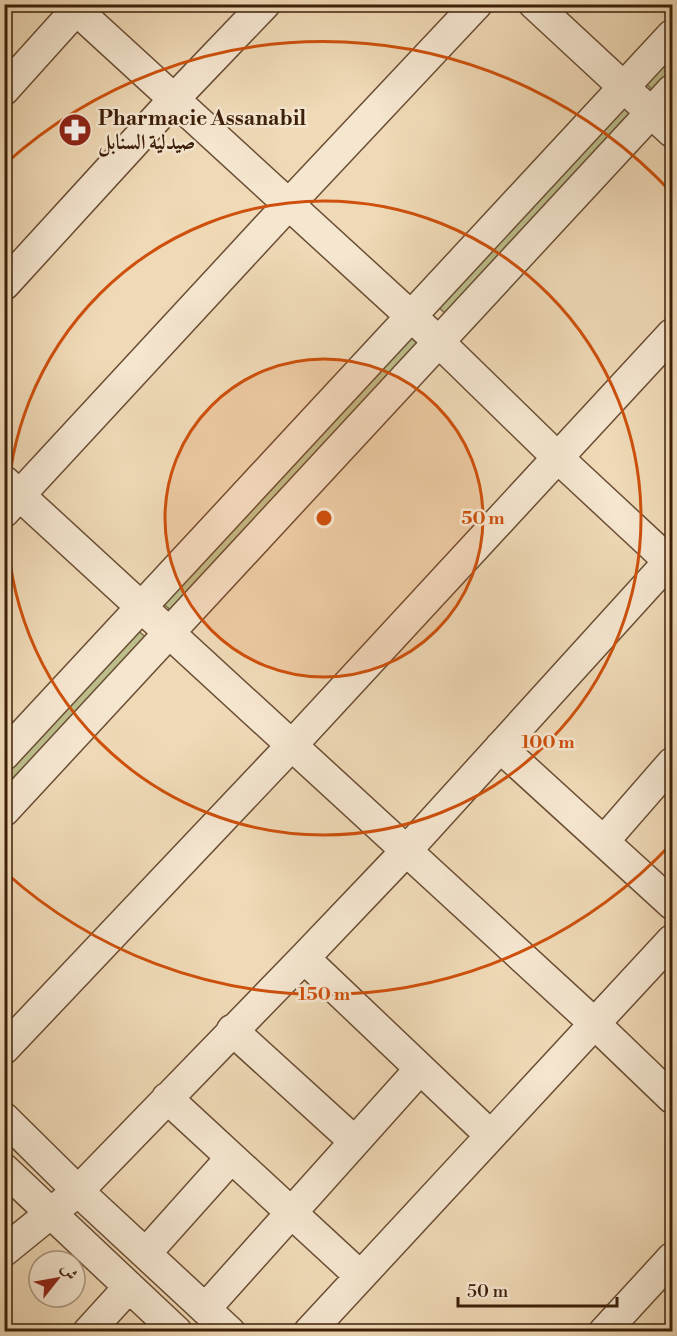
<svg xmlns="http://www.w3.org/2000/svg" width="677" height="1336" font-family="'Libre Bodoni',Amiri,serif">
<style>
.green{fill:#bcbe8c;stroke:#7c6f4a;stroke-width:1.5}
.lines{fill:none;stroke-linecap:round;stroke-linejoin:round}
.minor-casing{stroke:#6a4e34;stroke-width:33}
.minor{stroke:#f5e6d0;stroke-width:30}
.ring{fill:none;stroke:#ce500c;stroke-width:3}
.labels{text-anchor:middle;stroke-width:5;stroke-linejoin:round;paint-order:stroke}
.poi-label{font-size:21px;font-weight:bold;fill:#3d2009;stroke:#f5e6d0;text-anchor:start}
.centre{fill:#ce500c;stroke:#f5e6d0;stroke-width:3}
.ring-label{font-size:18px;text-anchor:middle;font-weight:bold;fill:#ce500c;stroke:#f5e6d0;stroke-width:5;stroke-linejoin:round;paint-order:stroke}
</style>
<rect width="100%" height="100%" fill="#efd9b6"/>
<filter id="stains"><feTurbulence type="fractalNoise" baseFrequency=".00333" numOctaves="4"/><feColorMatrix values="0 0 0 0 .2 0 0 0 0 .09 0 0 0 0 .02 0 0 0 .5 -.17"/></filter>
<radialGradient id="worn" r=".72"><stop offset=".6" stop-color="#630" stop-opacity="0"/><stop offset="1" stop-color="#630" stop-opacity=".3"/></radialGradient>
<path class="green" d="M 672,49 L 672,78 L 657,94 L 643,81 Z
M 620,103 L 634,116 L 449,317 L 435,304 Z
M 412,327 L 429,342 L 175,614 L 158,599 Z
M 134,627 L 150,641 L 5,799 L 4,767 Z"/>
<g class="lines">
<g class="minor-casing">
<path id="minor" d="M 70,4 L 439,342 L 557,457 L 672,564
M 534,4 L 672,132
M 4,90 L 76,10
M 4,285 L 175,98 L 265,4
M 4,481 L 595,1024 L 672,1098
M 4,512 L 289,204 L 477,4
M 500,747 L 672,904
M 4,755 L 672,35
M 4,811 L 672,90
M 604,841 L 672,763
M 304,958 L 490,1135
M 232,1030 L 354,1141
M 4,1049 L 292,745 L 672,334
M 167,1098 L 360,1276
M 4,1118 L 78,1191 L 230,1332
M 4,1169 L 177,1332
M 4,1251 L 78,1191 L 304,958 L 406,851 L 672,558
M 146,1253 L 231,1158
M 205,1309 L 420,1069
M 88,1332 L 129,1287
M 309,1332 L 672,940
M 604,1332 L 672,1258"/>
</g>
<use href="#minor" class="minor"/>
</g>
<circle cx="324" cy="518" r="159" fill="#ce500c" fill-opacity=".12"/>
<g class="ring">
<circle cx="324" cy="518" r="159"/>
<circle cx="324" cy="518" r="317"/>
<path d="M672 843A476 476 0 0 1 5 872M5 164A476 476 0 0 1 672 193"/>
</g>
<defs>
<g id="pharmacy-disc" transform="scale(1.725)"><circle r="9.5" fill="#8f2418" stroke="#f5e6d0"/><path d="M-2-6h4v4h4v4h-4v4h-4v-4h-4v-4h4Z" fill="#fff"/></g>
</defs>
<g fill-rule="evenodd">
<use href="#pharmacy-disc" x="75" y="130"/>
</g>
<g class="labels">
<g class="poi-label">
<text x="98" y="125">Pharmacie Assanabil<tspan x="98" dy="24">صيدلية السنابل</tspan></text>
</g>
</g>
<circle cx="324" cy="518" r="9" class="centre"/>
<g class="ring-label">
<text x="483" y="524">50 m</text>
<text x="548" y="748">100 m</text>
<text x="324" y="1000">150 m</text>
</g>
<rect width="677" height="1336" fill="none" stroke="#efd9b6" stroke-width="24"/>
<rect x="6" y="6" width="665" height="1324" fill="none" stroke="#3d2009" stroke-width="3"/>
<rect x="12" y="12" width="653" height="1312" fill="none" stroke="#3d2009" stroke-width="1.5"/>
<g transform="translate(57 1279) rotate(59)"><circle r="28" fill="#f5e6d0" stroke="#ab9780" stroke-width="1.5"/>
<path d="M0-4.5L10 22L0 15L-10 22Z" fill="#8f2418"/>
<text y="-9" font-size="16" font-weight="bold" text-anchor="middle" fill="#3d2009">ش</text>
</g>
<path d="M458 1297v9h159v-9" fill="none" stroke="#3d2009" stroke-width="3"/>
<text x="467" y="1297" font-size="18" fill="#3d2009" stroke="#f5e6d0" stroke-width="4.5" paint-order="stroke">50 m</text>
<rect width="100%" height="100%" filter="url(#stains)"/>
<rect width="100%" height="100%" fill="url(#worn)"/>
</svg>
